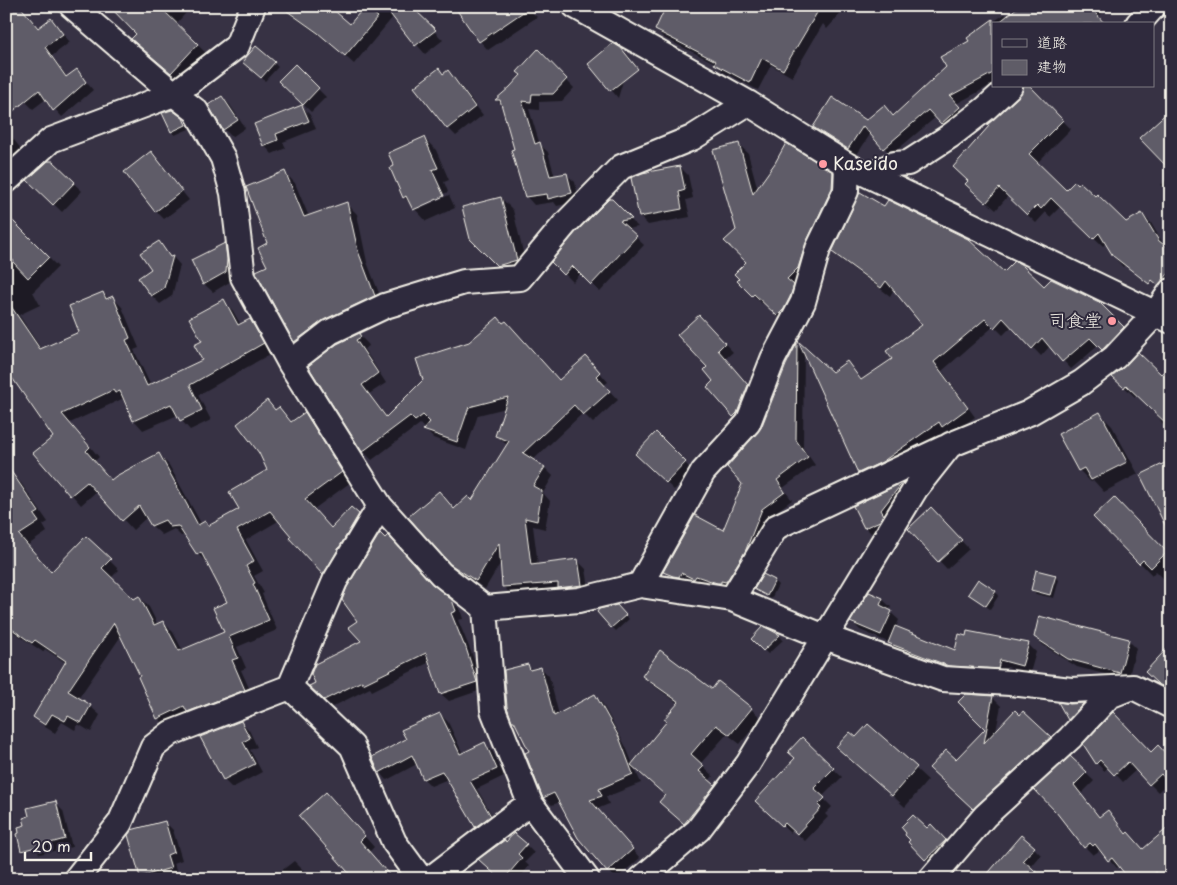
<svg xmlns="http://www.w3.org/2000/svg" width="1177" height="885" font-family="'Playpen Sans','Klee One',sans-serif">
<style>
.shadow{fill:#0007}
.building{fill:#5f5c67;stroke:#f4f1e8}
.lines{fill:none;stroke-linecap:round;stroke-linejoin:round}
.minor-casing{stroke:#f4f1e8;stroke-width:28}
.minor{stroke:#2f2a3d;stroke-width:24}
.poi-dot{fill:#ff9aa2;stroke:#2f2a3d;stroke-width:2}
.labels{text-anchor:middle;stroke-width:4;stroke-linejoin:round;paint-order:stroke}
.poi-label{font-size:18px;fill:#f4f1e8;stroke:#2f2a3d;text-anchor:start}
</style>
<rect width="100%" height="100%" fill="#373244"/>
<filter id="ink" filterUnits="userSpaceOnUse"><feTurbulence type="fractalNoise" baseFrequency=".02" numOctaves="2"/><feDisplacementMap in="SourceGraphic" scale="10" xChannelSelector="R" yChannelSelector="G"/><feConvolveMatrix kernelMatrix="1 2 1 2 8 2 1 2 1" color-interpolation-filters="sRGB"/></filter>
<g filter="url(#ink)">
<path class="shadow" d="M 20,6 L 39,29 L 51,20 L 58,28 L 70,42 L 52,56 L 67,77 L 77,71 L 93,90 L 62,117 L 46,99 L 33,109 L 25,101 Z
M 110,6 L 192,6 L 176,24 L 207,54 L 181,82 L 142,48 L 138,34 Z
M 279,6 L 328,6 L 350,25 L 366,6 L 409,6 L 443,40 L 425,54 L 393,17 L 354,64 L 328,41 Z
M 525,6 L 537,17 L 488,50 L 480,41 Z
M 749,6 L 837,6 L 842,12 L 827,29 L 823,24 L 792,77 L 771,65 L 758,90 L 723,72 L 715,63 L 664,38 L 656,30 Z
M 1038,6 L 1109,6 L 1098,17 L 1104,24 L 993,24 L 993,84 L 956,104 L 967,116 L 950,131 L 936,117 L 891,155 L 871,133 L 856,156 L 822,135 L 814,127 L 894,117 L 947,68 L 971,41 L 968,38 L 1005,14 L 1008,17 Z
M 621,49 L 630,57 L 618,98 L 590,64 Z
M 538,51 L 574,88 L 562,101 L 539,102 L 539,110 L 529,109 L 540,145 L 548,152 L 555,177 L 566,174 L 575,182 L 579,201 L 557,206 L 554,202 L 534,205 L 526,196 L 516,150 L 502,105 L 497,100 L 522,75 Z
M 274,63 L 278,67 L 265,81 L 248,65 Z
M 295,66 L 326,97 L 311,112 L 280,81 Z
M 438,69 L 444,75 L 448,72 L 456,80 L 483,115 L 456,136 L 448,128 Z
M 1029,86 L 1071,129 L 1037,163 L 1066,192 L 1126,224 L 1142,214 L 1151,223 L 1165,247 L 1171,251 L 1171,285 L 1133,257 L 1123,267 L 1115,258 L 1106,243 L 1103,246 L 1061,206 L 1050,217 L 1046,212 L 1036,223 L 1008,196 L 996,210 L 975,192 L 1021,97 Z
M 222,97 L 230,105 L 245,128 L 232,137 L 224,129 Z
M 302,106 L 310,115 L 316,129 L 283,142 L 286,148 L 272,154 L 264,145 Z
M 182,119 L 189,129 L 175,135 L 172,132 Z
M 6,130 L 22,150 L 6,164 Z
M 424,138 L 436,150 L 449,180 L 444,182 L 448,192 L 416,207 L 418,209 L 449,195 L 455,208 L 426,221 L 404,197 Z
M 738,144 L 748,153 L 758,190 L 832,173 L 842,183 L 786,324 L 764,303 L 762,304 L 739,281 L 748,262 L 737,230 Z
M 151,153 L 189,200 L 164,219 L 156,211 Z
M 50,161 L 82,191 L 62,212 L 29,180 Z
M 680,167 L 688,175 L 693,198 L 686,200 L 690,217 L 648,225 L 640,217 Z
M 285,173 L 295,183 L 309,217 L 347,204 L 357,214 L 367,262 L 384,306 L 305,351 L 295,341 L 258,272 L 269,266 L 269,244 Z
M 1171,176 L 1171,195 L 1161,185 Z
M 501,198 L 513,210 L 528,273 L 510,277 L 472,238 Z
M 610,199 L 638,227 L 627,229 L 644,245 L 600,292 L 581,273 L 573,282 L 553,262 Z
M 12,222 L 58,267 L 33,292 L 40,305 L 19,315 L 42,350 L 81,333 L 103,293 L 109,299 L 113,298 L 122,307 L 139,348 L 134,350 L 151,386 L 204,361 L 204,341 L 224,301 L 233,311 L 241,325 L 250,321 L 260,330 L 272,353 L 198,395 L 211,420 L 190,430 L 181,420 L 178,415 L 143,430 L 134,420 L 125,402 L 122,399 L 70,423 L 99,457 L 95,461 L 112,481 L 159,455 L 169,465 L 202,525 L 205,523 L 209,527 L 241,509 L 269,470 L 267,402 L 276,411 L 279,409 L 292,423 L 305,414 L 314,423 L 351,482 L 314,509 L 331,529 L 358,515 L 368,525 L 333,584 L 290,538 L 293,536 L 280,520 L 246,540 L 263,571 L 254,576 L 264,593 L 262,594 L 277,630 L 237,647 L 246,668 L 241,670 L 254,699 L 168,728 L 158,718 L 142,676 L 121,636 L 78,699 L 90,706 L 100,715 L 91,732 L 78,724 L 75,730 L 62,722 L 55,733 L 45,727 L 35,717 L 66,663 L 45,649 L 43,652 L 6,627 L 6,462 L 12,474 L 21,483 L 48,522 L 43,525 L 47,532 L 28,545 L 52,573 L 86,537 L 119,570 L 111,578 L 134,600 L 139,597 L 149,607 L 158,625 L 163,622 L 173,632 L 183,651 L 225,633 L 229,602 L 208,564 L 198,554 L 186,535 L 181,536 L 174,529 L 162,535 L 152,526 L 147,517 L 133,530 L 97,491 L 81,505 L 35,453 L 54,437 L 6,327 L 6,225 Z
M 159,243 L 171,258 L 173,257 L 180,265 L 172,296 L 160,304 L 152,296 L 140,278 L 153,270 Z
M 225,244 L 233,252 L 233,280 L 213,292 L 204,284 Z
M 833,252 L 1004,274 L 1044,288 L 1098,303 L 1131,336 L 1111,357 L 1099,345 L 1071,369 L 1050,346 L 1041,356 L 1012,326 L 1003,335 L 994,326 L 942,371 L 975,417 L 951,434 L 947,430 L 891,470 L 867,481 L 859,473 L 802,346 L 832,374 L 847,363 L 863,381 L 893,360 L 924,325 L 894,289 L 890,296 L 842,260 Z
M 699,317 L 733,352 L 725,359 L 756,394 L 742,424 L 709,387 L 715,381 L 709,367 Z
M 359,335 L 368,344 L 369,346 L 364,349 L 386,383 L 369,394 L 387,417 L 559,382 L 595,367 L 608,382 L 604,385 L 618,400 L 593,423 L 583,413 L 533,460 L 545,468 L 553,476 L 543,493 L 550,501 L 545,529 L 533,526 L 538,565 L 577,560 L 586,569 L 590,594 L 512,595 L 503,586 L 501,562 L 485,589 L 461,572 L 451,563 L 455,510 L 473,502 L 508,446 L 497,436 L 506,408 L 478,415 L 466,450 L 433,438 L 420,424 L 372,460 L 363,451 L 310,367 Z
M 797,346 L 804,352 L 803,448 L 815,465 L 783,488 L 792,500 L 770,516 L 752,559 L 734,589 L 702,586 L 689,580 L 687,584 L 672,579 L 665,571 L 724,532 L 744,483 L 762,429 L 787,365 Z
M 1171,369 L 1171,438 L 1157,414 L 1137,394 L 1135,397 L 1114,377 L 1161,376 Z
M 1100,414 L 1112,426 L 1138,474 L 1104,492 L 1094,481 L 1091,482 L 1079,470 Z
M 656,434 L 693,471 L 674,490 L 637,454 Z
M 903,484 L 909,491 L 887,528 L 873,535 L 865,527 L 854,507 Z
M 1114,499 L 1171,557 L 1171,572 L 1164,579 L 1156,571 L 1152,575 L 1095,517 Z
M 931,509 L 969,549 L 947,569 L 909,529 Z
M 1055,576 L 1059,580 L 1054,598 L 1036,594 L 1032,590 Z
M 774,581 L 778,585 L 771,599 L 756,589 Z
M 433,586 L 460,609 L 463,619 L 458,620 L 472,654 L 484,689 L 449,701 L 441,694 L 430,662 L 372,691 L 370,688 L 332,707 L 311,686 L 317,683 L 363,641 Z
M 995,592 L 999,595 L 990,609 L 969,594 Z
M 882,599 L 891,607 L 889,611 L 899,620 L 896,627 L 956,652 L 1028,644 L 1036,652 L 1030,673 L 1007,667 L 1005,675 L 958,673 L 897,650 L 890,643 L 860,630 L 852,622 Z
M 617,606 L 629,619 L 616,631 L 598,612 Z
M 763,628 L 780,636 L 783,640 L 768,654 L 752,639 Z
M 1035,637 L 1128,640 L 1136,648 L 1128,680 L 1077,667 L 1043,645 Z
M 1171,646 L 1171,693 L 1153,679 Z
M 527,665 L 532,670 L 541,668 L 549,676 L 559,715 L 594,695 L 602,703 L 626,747 L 633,764 L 668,721 L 679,704 L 653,685 L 644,676 L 712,690 L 751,709 L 761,718 L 740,744 L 727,734 L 700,764 L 713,776 L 709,781 L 722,794 L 694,832 L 661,802 L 666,796 L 634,767 L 641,783 L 606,797 L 609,804 L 597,809 L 640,858 L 616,879 L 579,837 L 560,802 L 552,805 L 543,796 L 530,752 L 518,725 L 513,721 Z
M 992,697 L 1001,706 L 996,731 L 1023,713 L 1059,747 L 983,817 L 940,777 L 987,729 L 960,702 Z
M 1060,704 L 1083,704 L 1091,712 L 1077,727 L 1069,719 Z
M 440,714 L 448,722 L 463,754 L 485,744 L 493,752 L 504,776 L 477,789 L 497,824 L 484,834 L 476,827 L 448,779 L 431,786 L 424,779 L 417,764 L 387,780 L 380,772 L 407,740 Z
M 241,722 L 249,730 L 257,747 L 250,750 L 262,772 L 232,788 L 224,780 Z
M 868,725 L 928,780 L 905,807 L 838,747 L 856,739 Z
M 802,739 L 842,777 L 822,797 L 832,807 L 825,814 L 828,817 L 805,841 L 793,830 L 790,833 L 756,801 L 796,758 Z
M 1085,744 L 1151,753 L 1163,752 L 1171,745 L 1171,783 L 1169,781 L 1158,792 L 1136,770 L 1123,782 L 1109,767 L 1104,771 L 1097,763 Z
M 1070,758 L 1094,781 L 1081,794 L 1100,818 L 1107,812 L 1127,834 L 1171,879 L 1131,879 L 1120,866 L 1117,868 L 1103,852 L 1102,854 L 1099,851 L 1093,855 L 1085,847 L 1057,812 Z
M 55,803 L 63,811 L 72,847 L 40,854 L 32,846 Z
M 336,804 L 374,847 L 369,852 L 393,879 L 342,879 L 350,872 Z
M 165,822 L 173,830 L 182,860 L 174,863 L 178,876 L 169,879 L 144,879 L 141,876 Z
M 931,826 L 953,848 L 934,867 L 910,842 Z
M 1022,836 L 1041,855 L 1030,868 L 985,879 Z
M 507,843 L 526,845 L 534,853 L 525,862 L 529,866 L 519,879 L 501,879 Z
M 294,861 L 302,869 L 310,879 L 279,879 L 276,875 Z"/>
<path class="building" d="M 6,6 L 20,6 L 38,28 L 51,18 L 63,34 L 45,47 L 66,77 L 77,69 L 86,82 L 53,111 L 39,90 L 6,117 Z
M 109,6 L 159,6 L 198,44 L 171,73 L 131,39 L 136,34 Z
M 280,6 L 329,6 L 350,24 L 365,6 L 378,17 L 345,56 L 318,33 Z
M 384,6 L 411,6 L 436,30 L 415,46 Z
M 454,6 L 532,6 L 479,42 Z
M 666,6 L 821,6 L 783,70 L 762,58 L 750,83 L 714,64 L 716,61 L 655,30 Z
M 1019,6 L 1089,6 L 1105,24 L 997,24 Z
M 993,19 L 993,73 L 950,96 L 960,107 L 941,124 L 928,110 L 883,149 L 863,126 L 848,149 L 813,127 L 832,97 L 866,120 L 884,105 L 893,116 L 946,67 L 940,57 L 969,41 L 967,38 Z
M 613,43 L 621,48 L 638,69 L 610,91 L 588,64 Z
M 256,46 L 275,62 L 261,78 L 242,62 Z
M 538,49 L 567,79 L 553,94 L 532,94 L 531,102 L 522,101 L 535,144 L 540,142 L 550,176 L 567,173 L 572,193 L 548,199 L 547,194 L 525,197 L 511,150 L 514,149 L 500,100 L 495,100 L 510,87 L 521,75 L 517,72 Z
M 295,64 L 319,88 L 303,105 L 278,81 Z
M 439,68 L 443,74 L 448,70 L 475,107 L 447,129 L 414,87 Z
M 1023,86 L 1030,86 L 1063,120 L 1029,154 L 1066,190 L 1075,181 L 1078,184 L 1080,182 L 1095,196 L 1097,194 L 1126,222 L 1142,213 L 1159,241 L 1171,250 L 1171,271 L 1158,285 L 1152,280 L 1149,284 L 1113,256 L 1099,233 L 1093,239 L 1051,198 L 1041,209 L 1037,205 L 1027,215 L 999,188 L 986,203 L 965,184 L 968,181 L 953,167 L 989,126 L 987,125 L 1019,96 Z
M 222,96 L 238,120 L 223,130 L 208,105 Z
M 302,105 L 309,121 L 276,134 L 278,140 L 263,146 L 254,124 Z
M 1171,109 L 1171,171 L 1139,138 Z
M 172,110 L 183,118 L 186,125 L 171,132 L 162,113 Z
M 424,137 L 438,168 L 432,170 L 444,196 L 413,210 L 406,196 L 403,198 L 390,168 L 394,166 L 388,153 Z
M 739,143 L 753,194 L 775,163 L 786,143 L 833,172 L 832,188 L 806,243 L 798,268 L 787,279 L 794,285 L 790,297 L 784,309 L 777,316 L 754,294 L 752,296 L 737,281 L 739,279 L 734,274 L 746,262 L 724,241 L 736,230 L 713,150 Z
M 151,151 L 182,191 L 155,212 L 124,172 Z
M 48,161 L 53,161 L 75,182 L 53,205 L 27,180 Z
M 680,166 L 685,190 L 679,192 L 682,209 L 639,217 L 631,178 L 642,173 Z
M 285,171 L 304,217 L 347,202 L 358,251 L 375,296 L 324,320 L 294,342 L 256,273 L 256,271 L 267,266 L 258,248 L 267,243 L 246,187 Z
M 860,192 L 884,206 L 888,200 L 968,239 L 1004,272 L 1015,261 L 1022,265 L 1044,286 L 1051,279 L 1099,302 L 1124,327 L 1102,350 L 1090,338 L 1062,362 L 1042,338 L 1032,349 L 1003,318 L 994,328 L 985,319 L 934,362 L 968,408 L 942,427 L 939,422 L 882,462 L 858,473 L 798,341 L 832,372 L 847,361 L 861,380 L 892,359 L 886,351 L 922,325 L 886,281 L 881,288 L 832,252 Z
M 501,197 L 517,260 L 497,266 L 470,239 L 462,207 Z
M 609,199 L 612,199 L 632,219 L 620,221 L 637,236 L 591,285 L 572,266 L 564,275 L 551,262 L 575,233 Z
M 6,214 L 49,257 L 28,278 L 13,262 L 14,261 L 6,253 Z
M 159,241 L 170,257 L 173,256 L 164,288 L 151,296 L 138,278 L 151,269 L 140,253 Z
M 225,243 L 227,259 L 226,272 L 203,285 L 191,260 Z
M 103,292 L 106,299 L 113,296 L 130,338 L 126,340 L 147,386 L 202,360 L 194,345 L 202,341 L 189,318 L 224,299 L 238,325 L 250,319 L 264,343 L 190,385 L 202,410 L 180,421 L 171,404 L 133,421 L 120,391 L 115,393 L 113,390 L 62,414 L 90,447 L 86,451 L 111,480 L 116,476 L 159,453 L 198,525 L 205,521 L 208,526 L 239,509 L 229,492 L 267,470 L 259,453 L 237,424 L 267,400 L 275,410 L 279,407 L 291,422 L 305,412 L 342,472 L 305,499 L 331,528 L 351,507 L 359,514 L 323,575 L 289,538 L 291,536 L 270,511 L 237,530 L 254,561 L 246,566 L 255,583 L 253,584 L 269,620 L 229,637 L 238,658 L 232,660 L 245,690 L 187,712 L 184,706 L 157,719 L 138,677 L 140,676 L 114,623 L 68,691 L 91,705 L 81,723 L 68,716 L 65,721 L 52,714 L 45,725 L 33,717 L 66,661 L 35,640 L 32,643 L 6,625 L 6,464 L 39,512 L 34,515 L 39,522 L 19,535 L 51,572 L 86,536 L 111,559 L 102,568 L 134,599 L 139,596 L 154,625 L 163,621 L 179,651 L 224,632 L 213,608 L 227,602 L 201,552 L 197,555 L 178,526 L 170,527 L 165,520 L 151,526 L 139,506 L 122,521 L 87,482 L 70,496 L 33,453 L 53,437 L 6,369 L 6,299 L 40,349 L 79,332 L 69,306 Z
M 699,315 L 725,343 L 718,350 L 748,385 L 737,413 L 733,417 L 707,387 L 713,381 L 704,370 L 707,367 L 677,335 Z
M 498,317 L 503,323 L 506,321 L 559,380 L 586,356 L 600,372 L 596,376 L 610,391 L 583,415 L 574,405 L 523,453 L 545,467 L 533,486 L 542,491 L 537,521 L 525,518 L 531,565 L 578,559 L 582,585 L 558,588 L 558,583 L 502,587 L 499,543 L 476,581 L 450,564 L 408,517 L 439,491 L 454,509 L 468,496 L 472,500 L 509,441 L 495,436 L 508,397 L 469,407 L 457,442 L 423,430 L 430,422 L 423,415 L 415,421 L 410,416 L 362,452 L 308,366 L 337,344 L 359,333 L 361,337 L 356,340 L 378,373 L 362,385 L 386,417 L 423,380 L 416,359 L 469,342 Z
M 797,343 L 796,440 L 808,457 L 777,480 L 785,492 L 762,509 L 745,552 L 726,582 L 721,581 L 721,583 L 717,583 L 696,576 L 694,579 L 681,573 L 679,577 L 673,576 L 663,572 L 695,515 L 723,530 L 742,484 L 727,467 L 761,428 L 786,365 Z
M 1138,352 L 1161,374 L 1171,365 L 1171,428 L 1126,385 L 1124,388 L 1112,377 L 1125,366 Z
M 1100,412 L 1127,462 L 1091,480 L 1084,468 L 1078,471 L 1058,434 Z
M 656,432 L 686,462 L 666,483 L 635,454 Z
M 1171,460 L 1171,537 L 1140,475 Z
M 903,482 L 881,510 L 884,515 L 880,521 L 864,528 L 853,506 Z
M 1114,497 L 1167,552 L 1151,568 L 1143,560 L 1139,564 L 1093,517 Z
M 931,507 L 962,540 L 938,562 L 908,529 Z
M 380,533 L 385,538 L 388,535 L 431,583 L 452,600 L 456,611 L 451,613 L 464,645 L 465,645 L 477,682 L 440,694 L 426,653 L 363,684 L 362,681 L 324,700 L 309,686 L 315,683 L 311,674 L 315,664 L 361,641 L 348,627 L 357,621 L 342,600 L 347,587 Z
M 1036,570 L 1056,575 L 1050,595 L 1031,590 Z
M 763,574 L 775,580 L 767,596 L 754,589 Z
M 978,579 L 996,591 L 986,606 L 968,594 Z
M 869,592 L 883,598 L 880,605 L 892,611 L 881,635 L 850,622 Z
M 617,605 L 626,615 L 611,628 L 597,612 L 599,609 Z
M 1039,616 L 1129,639 L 1120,673 L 1068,659 L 1034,637 Z
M 763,626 L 780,635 L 763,651 L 751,639 Z
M 895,626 L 955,650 L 959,634 L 966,636 L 967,631 L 1029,643 L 1022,666 L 1000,660 L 998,669 L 949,666 L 888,643 Z
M 1171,644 L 1171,690 L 1158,684 L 1145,672 Z
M 660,650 L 712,689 L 718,681 L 752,708 L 730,735 L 716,725 L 691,754 L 704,766 L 699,771 L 715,785 L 684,824 L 659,802 L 665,795 L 631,765 L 667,721 L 664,719 L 679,702 L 642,676 Z
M 528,664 L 530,670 L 541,667 L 554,716 L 595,694 L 619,737 L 633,774 L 599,789 L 602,796 L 590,800 L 633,849 L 607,872 L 578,838 L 554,793 L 543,798 L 542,796 L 525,753 L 529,751 L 514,721 L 512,721 L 507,707 L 504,670 Z
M 966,694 L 993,696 L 984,743 L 1015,710 L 1020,715 L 1023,711 L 1051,737 L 973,809 L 929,768 L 946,750 L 956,759 L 985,729 L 958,702 Z
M 1058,702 L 1070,704 L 1084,703 L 1068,720 Z
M 1113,712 L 1151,752 L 1158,745 L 1171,759 L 1171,785 L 1161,774 L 1149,785 L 1128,762 L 1114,775 L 1100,760 L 1096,764 L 1083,744 Z
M 440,713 L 460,754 L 485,742 L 497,769 L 470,781 L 491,816 L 475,827 L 442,771 L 423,779 L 412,755 L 379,773 L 372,757 L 406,739 L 401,730 Z
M 241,721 L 250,738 L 243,742 L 255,764 L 223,780 L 200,737 Z
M 868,724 L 917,767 L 892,796 L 836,747 L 850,732 L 856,737 Z
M 802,737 L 834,768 L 814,788 L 825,798 L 818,805 L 821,808 L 797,834 L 785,823 L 782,826 L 755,801 L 795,758 L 788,752 Z
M 1070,756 L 1087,772 L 1074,785 L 1099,817 L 1108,810 L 1126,834 L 1128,832 L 1143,849 L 1171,825 L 1171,879 L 1163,879 L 1156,872 L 1148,879 L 1129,879 L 1112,858 L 1108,861 L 1095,844 L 1093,846 L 1090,843 L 1084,848 L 1056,812 L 1034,789 Z
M 326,792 L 365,836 L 360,841 L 393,879 L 354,879 L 299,816 Z
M 56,801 L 65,839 L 21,851 L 17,834 L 19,833 L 18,827 L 25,825 L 23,818 L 29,816 L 27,808 Z
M 913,815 L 927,828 L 931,824 L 946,840 L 925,860 L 908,842 L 910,840 L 905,835 L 906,833 L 901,827 Z
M 165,821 L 174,852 L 167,855 L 171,868 L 140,877 L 128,835 L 131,830 Z
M 514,833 L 527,844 L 518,854 L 522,858 L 504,879 L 500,879 L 478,859 L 505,840 L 506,842 Z
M 1021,835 L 1035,847 L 1023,860 L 1044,879 L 983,879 Z"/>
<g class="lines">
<g class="minor-casing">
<path id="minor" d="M 72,6 L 174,94 L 196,111 L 223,158 L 233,193 L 243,277 L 290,363 L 380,506 L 441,574 L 485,608 L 579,600 L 640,585 L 732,599 L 825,637 L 943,679 L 1010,683 L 1071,690 L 1133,687 L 1171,706
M 575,6 L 748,103 L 847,165 L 1171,321
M 1138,24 L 1154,6
M 870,176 L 894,164 L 908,163 L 950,136 L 985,109 L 1010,86
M 6,181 L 51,140 L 174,94 L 237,46 L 253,6
M 290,363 L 330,332 L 385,306 L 464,282 L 520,278 L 565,224 L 621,167 L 692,138 L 748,103
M 640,585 L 703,472 L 748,423 L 773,359 L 803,302 L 818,249 L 846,191 L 847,165
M 732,599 L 776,527 L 944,448
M 485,608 L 493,710 L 530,803 L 587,879
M 290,687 L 352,746 L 394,842 L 421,879
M 76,879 L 120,823 L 153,747 L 171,733 L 290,687 L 335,581 L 380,506
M 430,879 L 530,803
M 641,879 L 698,830 L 748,764 L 916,488 L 950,445 L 1029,413 L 1081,383 L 1115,357 L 1155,314 L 1171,291
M 931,879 L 985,816 L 1070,738 L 1109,696 L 1129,688"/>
</g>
<use href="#minor" class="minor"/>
</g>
</g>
<g class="poi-dot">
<circle cx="823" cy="164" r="5"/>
<circle cx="1112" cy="321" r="5"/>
</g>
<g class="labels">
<g class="poi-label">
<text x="833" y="170">Kaseido</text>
<text x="1102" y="327" text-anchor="end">司食堂</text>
</g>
</g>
<rect width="1177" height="885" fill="none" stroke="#2f2a3d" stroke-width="25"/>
<rect x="12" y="12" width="1152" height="860" fill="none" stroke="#f4f1e8" stroke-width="2" filter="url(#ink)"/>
<rect x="992" y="22" width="162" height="65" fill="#2f2a3d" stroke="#7e7a81"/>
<rect x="1002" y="39" width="25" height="8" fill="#2f2a3d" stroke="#7e7a81"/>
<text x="1037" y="48" font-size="15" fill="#f4f1e8">道路</text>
<rect x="1002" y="60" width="25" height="15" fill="#5f5c67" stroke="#7e7a81"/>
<text x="1037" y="72" font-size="15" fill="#f4f1e8">建物</text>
<path d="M25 852v8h66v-8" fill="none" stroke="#f4f1e8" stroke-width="2.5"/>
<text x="32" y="852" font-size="15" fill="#f4f1e8" stroke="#2f2a3d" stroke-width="4" paint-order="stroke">20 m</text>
</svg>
